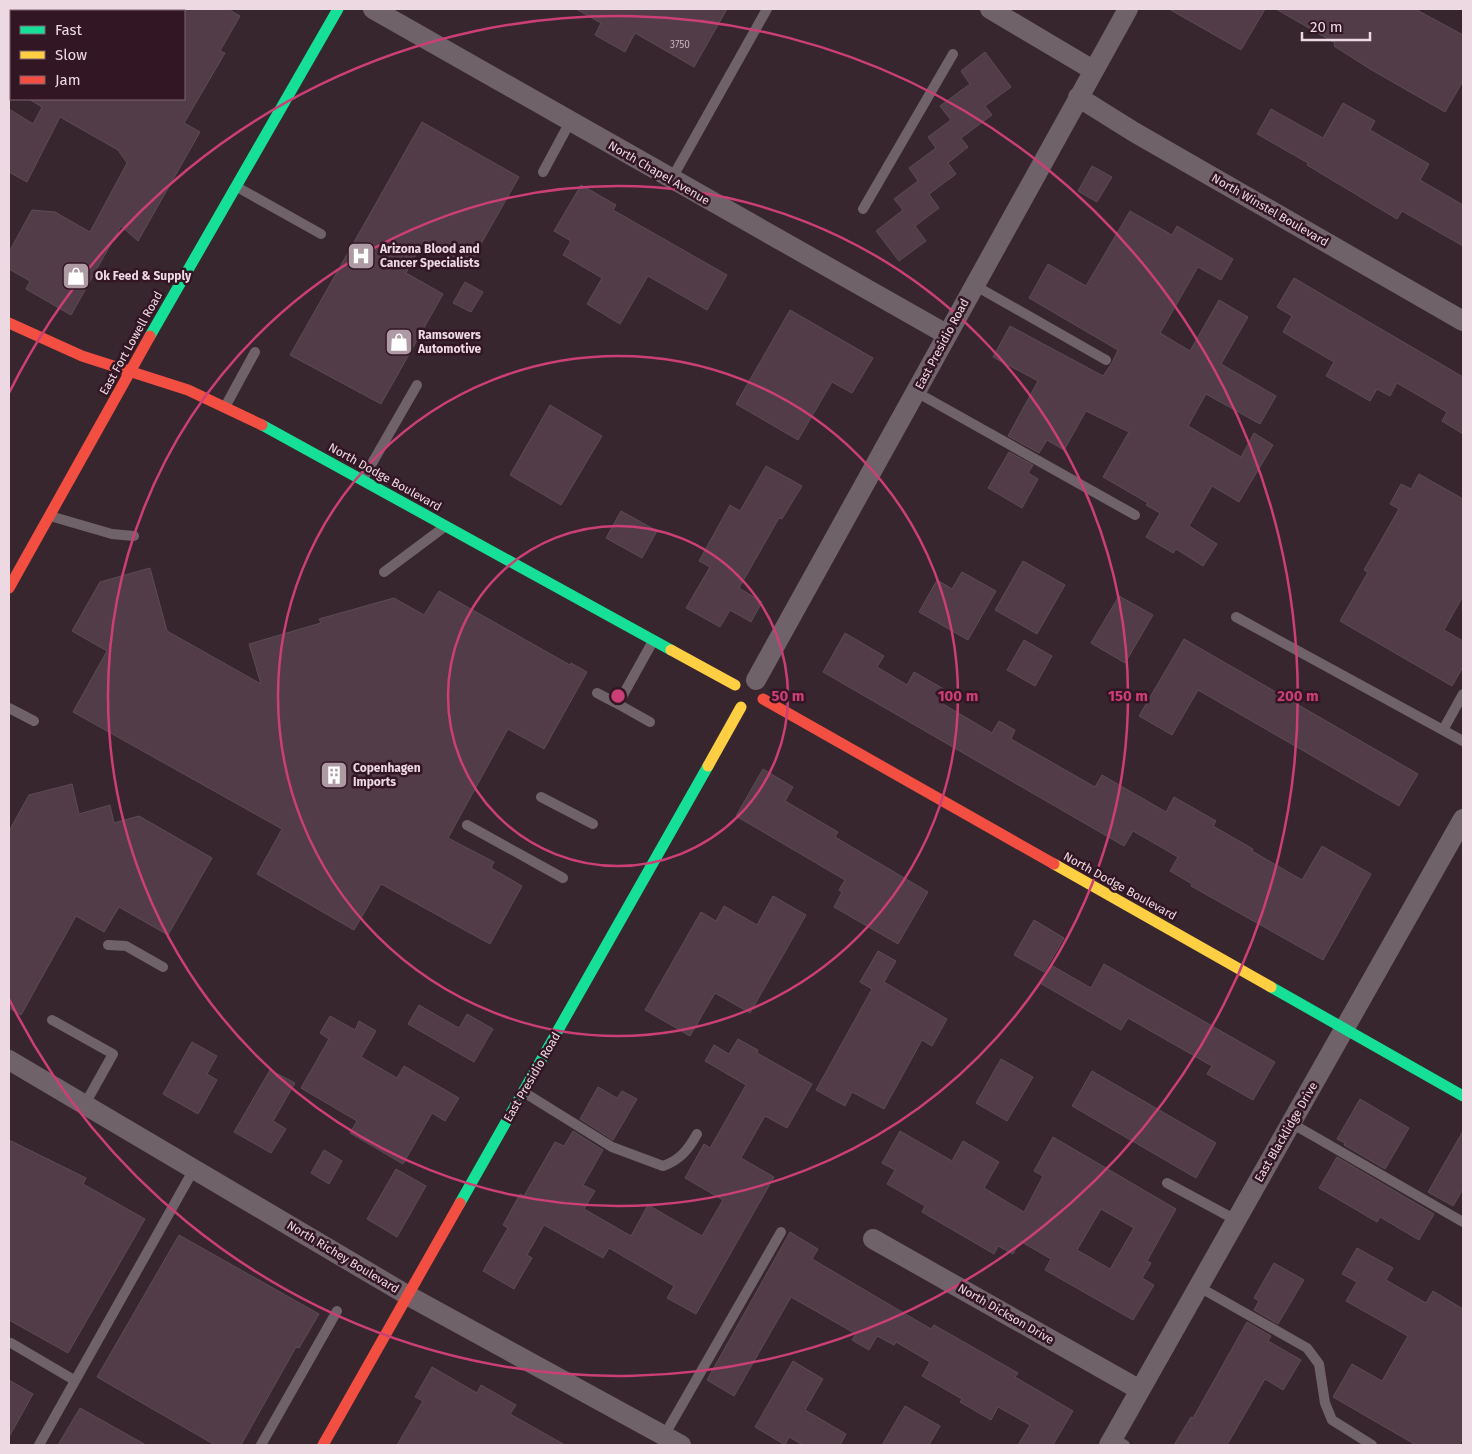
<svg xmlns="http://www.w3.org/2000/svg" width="1472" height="1454" font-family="'Fira Sans',sans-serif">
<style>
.building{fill:#523c47;stroke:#5b4c52;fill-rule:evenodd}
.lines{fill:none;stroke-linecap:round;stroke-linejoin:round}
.lane{stroke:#706269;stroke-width:10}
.street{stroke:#706269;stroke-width:20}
.fast{stroke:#16e098;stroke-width:11}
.slow{stroke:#ffcf43;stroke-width:11}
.jam{stroke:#f24e42;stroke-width:11}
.ring{fill:none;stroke:#cb3f76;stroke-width:2.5}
.labels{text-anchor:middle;stroke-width:5;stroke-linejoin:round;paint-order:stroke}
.number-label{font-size:10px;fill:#c6b2ba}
.street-label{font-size:12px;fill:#edd9e1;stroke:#331624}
.poi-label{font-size:12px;font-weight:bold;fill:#edd9e1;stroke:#331624;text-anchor:start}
.centre{fill:#cb3f76;stroke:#331624;stroke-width:2.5}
.ring-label{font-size:15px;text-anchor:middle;font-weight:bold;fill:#cb3f76;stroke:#331624;stroke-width:5;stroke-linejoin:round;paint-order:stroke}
</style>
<rect width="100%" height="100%" fill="#37262e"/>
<path class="building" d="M 184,9 L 228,9 L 240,16 L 220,51 L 225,53 L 184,123 L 200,132 L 138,241 L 121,226 L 71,315 L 26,289 L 30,281 L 9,269 L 9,252 L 32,210 L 55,212 L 90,232 L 127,163 L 118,150 L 60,117 L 27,182 L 9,172 L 9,109 L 33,124 L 42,107 L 29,99 L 184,99 Z
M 576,9 L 727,9 L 694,67 L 635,33 L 625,52 L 595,35 L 601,23 Z
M 1169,9 L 1265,9 L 1241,50 Z
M 1276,9 L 1415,9 L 1463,35 L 1463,81 L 1445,112 L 1370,69 L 1334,46 L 1335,43 Z
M 985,52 L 1011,87 L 985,106 L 992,115 L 961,138 L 968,147 L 948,163 L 956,174 L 929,194 L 939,208 L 915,226 L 926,241 L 899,261 L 876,231 L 903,210 L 894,199 L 918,181 L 909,168 L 936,148 L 928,137 L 951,120 L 940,106 L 970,84 L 961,71 Z
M 1343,103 L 1375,121 L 1370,130 L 1429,164 L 1420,180 L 1463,205 L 1463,246 L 1402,211 L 1397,219 L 1307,165 L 1308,163 L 1257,134 L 1271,109 L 1323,138 Z
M 422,122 L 519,177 L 469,265 L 424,240 L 406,273 L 443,294 L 381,404 L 290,355 Z
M 1092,166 L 1112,177 L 1097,202 L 1078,191 Z
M 581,185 L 616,205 L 613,210 L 727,275 L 707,310 L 648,276 L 620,324 L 587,304 L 602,278 L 563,255 L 571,241 L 554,231 Z
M 1130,211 L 1172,235 L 1177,226 L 1233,259 L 1221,280 L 1198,267 L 1160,333 L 1190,351 L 1219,300 L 1248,317 L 1221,364 L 1276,396 L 1260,424 L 1206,394 L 1188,426 L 1241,457 L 1254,433 L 1273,445 L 1239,502 L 1212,486 L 1189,526 L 1217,544 L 1203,566 L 1176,549 L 1173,553 L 1146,537 L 1160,513 L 1146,505 L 1148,503 L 1103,477 L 1129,432 L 1086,411 L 1064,450 L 1047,440 L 1039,453 L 1008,436 L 1038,381 L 993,357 L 1010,326 L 1103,376 L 1112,363 L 1118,350 L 1029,298 L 1048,264 L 1086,286 Z
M 1294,278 L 1463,377 L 1463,434 L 1442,421 L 1447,412 L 1397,383 L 1390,396 L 1377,389 L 1370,401 L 1326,376 L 1334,362 L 1283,332 L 1292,316 L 1277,307 Z
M 465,282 L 483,292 L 471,312 L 453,303 Z
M 790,310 L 873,358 L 852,393 L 832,382 L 798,440 L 736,404 Z
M 550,405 L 602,436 L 561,505 L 510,475 Z
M 1009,452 L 1033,465 L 1028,473 L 1038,479 L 1022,508 L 988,488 Z
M 766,466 L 802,486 L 782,519 L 779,518 L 739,588 L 762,602 L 751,622 L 730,610 L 720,627 L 686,608 L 710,567 L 699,561 L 730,505 L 740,511 Z
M 1419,474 L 1463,499 L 1463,596 L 1444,630 L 1463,641 L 1463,667 L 1452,686 L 1340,621 L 1368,572 L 1364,570 L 1399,509 L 1390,504 L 1401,484 L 1411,489 Z
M 621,511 L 657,531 L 642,558 L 606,538 Z
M 1023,561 L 1065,585 L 1037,634 L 995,610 Z
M 150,568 L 167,631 L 261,684 L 249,644 L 321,623 L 319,619 L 394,598 L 424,615 L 439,591 L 570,665 L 571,663 L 587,672 L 544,749 L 508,729 L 448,838 L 494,862 L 491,868 L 522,886 L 490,944 L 381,884 L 354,930 L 257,874 L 282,829 L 73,712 L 107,651 L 72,631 L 100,582 Z
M 962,572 L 996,591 L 968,640 L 919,612 L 937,580 L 952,589 Z
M 1119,596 L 1153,615 L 1125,663 L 1091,643 Z
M 845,633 L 884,656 L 877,667 L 907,685 L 914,672 L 949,692 L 943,704 L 992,733 L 999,721 L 1015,730 L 1011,739 L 1095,787 L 1102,775 L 1166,812 L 1174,797 L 1216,821 L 1213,826 L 1253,849 L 1252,851 L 1302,880 L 1322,846 L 1371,874 L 1323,960 L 1191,886 L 1192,884 L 1170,871 L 1178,857 L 1133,831 L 1124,846 L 823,672 Z
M 1184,639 L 1418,774 L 1399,806 L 1198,690 L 1172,735 L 1139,716 Z
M 1024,640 L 1052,656 L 1035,686 L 1007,670 Z
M 763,769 L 793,787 L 785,801 L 838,832 L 835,837 L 928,892 L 898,944 L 834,907 L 842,892 L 839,890 L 845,880 L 736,816 Z
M 72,784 L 79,814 L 110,805 L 114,823 L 139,816 L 212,858 L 168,935 L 119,907 L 104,932 L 76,916 L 21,1015 L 9,1008 L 9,831 L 29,795 Z
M 773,896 L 806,915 L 750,1013 L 715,993 L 690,1036 L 645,1010 L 701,912 L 716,921 L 724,906 L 757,925 Z
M 1034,920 L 1064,938 L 1044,972 L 1014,955 Z
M 878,951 L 896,961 L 884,982 L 947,1019 L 932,1046 L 922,1040 L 884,1109 L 852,1092 L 845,1106 L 816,1090 L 872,989 L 860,982 Z
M 1104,964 L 1275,1062 L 1253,1100 L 1207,1074 L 1212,1066 L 1128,1018 L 1121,1030 L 1040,983 L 1051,965 L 1091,988 Z
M 419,1005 L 459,1028 L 467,1014 L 493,1029 L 474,1062 L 408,1024 Z
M 330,1016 L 355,1030 L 359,1021 L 376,1031 L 361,1057 L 397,1078 L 404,1066 L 459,1098 L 445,1121 L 432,1113 L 403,1164 L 350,1133 L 357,1121 L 301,1088 L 329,1039 L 320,1033 Z
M 738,1039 L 758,1050 L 757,1053 L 812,1084 L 787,1128 L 765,1116 L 741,1158 L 774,1177 L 696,1314 L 667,1298 L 674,1286 L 609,1248 L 603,1258 L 544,1225 L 527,1255 L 532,1258 L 514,1289 L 483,1271 L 508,1228 L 503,1225 L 520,1194 L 524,1196 L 555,1142 L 564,1146 L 573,1131 L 603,1150 L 583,1185 L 595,1191 L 584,1209 L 631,1236 L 648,1205 L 702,1236 L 723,1200 L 685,1178 L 704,1144 L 710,1148 L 746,1085 L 705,1061 L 714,1045 L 729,1054 Z
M 192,1042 L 217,1056 L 207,1074 L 217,1080 L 198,1114 L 163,1094 Z
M 1001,1059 L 1033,1077 L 1007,1121 L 976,1103 Z
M 270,1070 L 295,1083 L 273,1121 L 286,1129 L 271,1153 L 234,1132 Z
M 1092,1071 L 1216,1143 L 1196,1178 L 1072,1106 Z
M 598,1087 L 617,1098 L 622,1091 L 637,1099 L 613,1140 L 580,1119 Z
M 1360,1099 L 1409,1128 L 1385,1169 L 1344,1145 L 1345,1143 L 1337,1139 Z
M 900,1131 L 952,1161 L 963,1141 L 999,1162 L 984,1188 L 1024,1212 L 1043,1176 L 1034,1171 L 1053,1137 L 1176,1209 L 1147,1261 L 1151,1263 L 1142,1278 L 1154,1285 L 1133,1320 L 1045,1270 L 1051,1259 L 1020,1241 L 1013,1254 L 998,1246 L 994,1254 L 922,1212 L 925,1206 L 887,1184 L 895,1170 L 882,1163 ZM 1101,1209 L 1134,1228 L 1110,1269 L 1077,1250 Z
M 1463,1131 L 1463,1189 L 1453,1206 L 1428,1192 Z
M 9,1140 L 86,1178 L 83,1184 L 145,1219 L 68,1353 L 9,1320 Z
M 324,1150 L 342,1161 L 329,1184 L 311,1173 Z
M 1337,1157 L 1434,1214 L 1419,1240 L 1380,1217 L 1377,1222 L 1319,1188 Z
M 396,1169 L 426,1186 L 397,1237 L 367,1219 Z
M 790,1232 L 818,1249 L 812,1259 L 931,1329 L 934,1325 L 1018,1373 L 1015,1377 L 1073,1411 L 1053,1445 L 1018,1445 L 1030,1425 L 998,1407 L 991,1420 L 960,1402 L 962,1399 L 922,1376 L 930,1362 L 896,1342 L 894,1345 L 877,1336 L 869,1350 L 852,1340 L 856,1334 L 791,1297 L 734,1396 L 707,1380 Z
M 179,1235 L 319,1314 L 299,1348 L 296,1347 L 241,1445 L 215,1445 L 97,1377 Z
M 1357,1248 L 1393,1268 L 1386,1280 L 1426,1303 L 1433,1291 L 1463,1309 L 1463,1438 L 1459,1445 L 1416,1445 L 1333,1397 L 1352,1364 L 1382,1381 L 1408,1336 L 1346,1301 L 1357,1282 L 1342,1274 Z
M 1274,1263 L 1304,1280 L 1278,1324 L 1254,1310 L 1259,1301 L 1254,1298 Z
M 1247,1322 L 1271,1336 L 1268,1341 L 1301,1360 L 1283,1390 L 1265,1379 L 1227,1445 L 1174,1445 L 1191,1417 L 1193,1418 Z
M 793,1361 L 823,1379 L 805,1410 L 846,1434 L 840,1445 L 803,1445 L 789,1437 L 785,1445 L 755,1427 Z
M 432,1367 L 477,1393 L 481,1385 L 516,1405 L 510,1414 L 565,1445 L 397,1445 L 423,1401 L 415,1397 Z
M 9,1380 L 33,1394 L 9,1437 Z
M 905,1406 L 940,1426 L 929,1445 L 882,1445 Z
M 80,1408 L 146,1445 L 58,1445 Z"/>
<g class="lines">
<path class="lane" d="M 543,172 L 570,122
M 671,180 L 767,9
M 237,187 L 321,234
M 863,209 L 953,54
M 974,285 L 1106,360
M 916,392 L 1135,515
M 225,407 L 255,352
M 363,479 L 417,385
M 50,516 L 112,534 L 134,536
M 384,572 L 443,528
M 1236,617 L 1463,741
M 597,693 L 618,704
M 9,708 L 34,721
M 650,722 L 618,704 L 653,641
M 1443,730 L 1463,694
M 541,797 L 593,824
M 467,825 L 563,878
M 108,945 L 126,946 L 163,967
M 52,1020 L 113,1054 L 85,1104
M 525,1093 L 612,1147 L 663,1166 C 680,1160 688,1150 697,1134
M 1291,1123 L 1463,1222
M 1167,1183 L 1236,1220
M 1199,1287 L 1307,1348 L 1319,1364 L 1325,1403 L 1332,1420 L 1372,1445
M 11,1343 L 74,1380
M 664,1436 L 781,1232
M 1113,1438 L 1125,1445
M 39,1445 L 194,1169
M 261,1445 L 337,1311"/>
<path class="street" d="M 373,9 L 946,334
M 990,9 L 1093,70
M 1078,97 L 1134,132 L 1463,321
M 756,680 L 1128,9
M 9,1060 L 407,1295 L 681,1445
M 873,1239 L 1140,1390
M 1109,1445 L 1463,819"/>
<path class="fast" d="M 150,336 L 338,9
M 262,425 L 671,650
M 1271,987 L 1463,1096
M 460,1203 L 708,766"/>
<path class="slow" d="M 671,650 L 735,685
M 708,766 L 741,707
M 1054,864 L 1271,987"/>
<path class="jam" d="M 9,323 L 82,356 L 188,390 L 262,425
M 9,588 L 150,336
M 763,699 L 1054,864
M 323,1445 L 460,1203"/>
</g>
<g class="ring">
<circle cx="618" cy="696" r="170"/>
<circle cx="618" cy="696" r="340"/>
<circle cx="618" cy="696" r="510"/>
<path d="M9 393A680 680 0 1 1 9 999"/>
</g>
<defs>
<g id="hospital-square" transform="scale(1.4375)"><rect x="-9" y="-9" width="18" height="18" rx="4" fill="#ad9aa2" stroke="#331624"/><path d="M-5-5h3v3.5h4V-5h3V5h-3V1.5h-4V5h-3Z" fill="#fff"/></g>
<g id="shop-square" transform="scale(1.4375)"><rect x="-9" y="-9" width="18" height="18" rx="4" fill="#ad9aa2" stroke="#331624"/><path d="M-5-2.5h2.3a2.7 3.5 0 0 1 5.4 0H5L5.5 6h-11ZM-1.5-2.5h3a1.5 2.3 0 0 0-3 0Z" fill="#fff"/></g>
<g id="building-square" transform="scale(1.4375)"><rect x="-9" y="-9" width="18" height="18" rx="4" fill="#ad9aa2" stroke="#331624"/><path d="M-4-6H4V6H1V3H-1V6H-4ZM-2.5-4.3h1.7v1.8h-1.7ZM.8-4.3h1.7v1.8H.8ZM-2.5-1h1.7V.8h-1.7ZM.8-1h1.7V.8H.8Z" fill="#fff"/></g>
</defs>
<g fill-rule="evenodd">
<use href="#hospital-square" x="361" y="256"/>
<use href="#shop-square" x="76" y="276"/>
<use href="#shop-square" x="399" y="342"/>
<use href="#building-square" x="334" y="775"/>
</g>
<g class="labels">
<g class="number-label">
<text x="680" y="48">3750</text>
</g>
<g class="street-label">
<text transform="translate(659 173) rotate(30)" y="4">North Chapel Avenue</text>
<text transform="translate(1270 210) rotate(30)" y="4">North Winstel Boulevard</text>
<text transform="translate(131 343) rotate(-61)" y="4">East Fort Lowell Road</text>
<text transform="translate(942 344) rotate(-62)" y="4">East Presidio Road</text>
<text transform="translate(385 477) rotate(29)" y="4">North Dodge Boulevard</text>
<text transform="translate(1120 886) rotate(29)" y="4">North Dodge Boulevard</text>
<text transform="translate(532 1077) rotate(-60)" y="4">East Presidio Road</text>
<text transform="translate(1286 1132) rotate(-60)" y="4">East Blacklidge Drive</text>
<text transform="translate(343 1257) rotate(31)" y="4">North Richey Boulevard</text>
<text transform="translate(1006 1314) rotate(30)" y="4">North Dickson Drive</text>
</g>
<g class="poi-label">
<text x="380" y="253">Arizona Blood and<tspan x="380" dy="14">Cancer Specialists</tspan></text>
<text x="95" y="280">Ok Feed &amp; Supply</text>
<text x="418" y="339">Ramsowers<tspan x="418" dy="14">Automotive</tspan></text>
<text x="353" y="772">Copenhagen<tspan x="353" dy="14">Imports</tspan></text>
</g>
</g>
<circle cx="618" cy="696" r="8" class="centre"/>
<g class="ring-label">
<text x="788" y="701">50 m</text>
<text x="958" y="701">100 m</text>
<text x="1128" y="701">150 m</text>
<text x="1298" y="701">200 m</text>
</g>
<rect width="1472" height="1454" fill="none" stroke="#edd9e1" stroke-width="20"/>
<rect x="10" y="10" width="175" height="90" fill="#331624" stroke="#7d6470"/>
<rect x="20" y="26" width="25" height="8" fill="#16e098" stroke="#7d6470"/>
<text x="55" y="35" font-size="15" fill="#edd9e1">Fast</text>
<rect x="20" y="51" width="25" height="8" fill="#ffcf43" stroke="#7d6470"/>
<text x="55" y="60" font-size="15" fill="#edd9e1">Slow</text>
<rect x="20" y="76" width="25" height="8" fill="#f24e42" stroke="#7d6470"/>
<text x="55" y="85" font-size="15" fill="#edd9e1">Jam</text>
<path d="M1302 32v8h68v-8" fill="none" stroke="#edd9e1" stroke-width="2.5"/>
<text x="1310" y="32" font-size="15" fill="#edd9e1" stroke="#331624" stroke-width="4" paint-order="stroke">20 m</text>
</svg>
